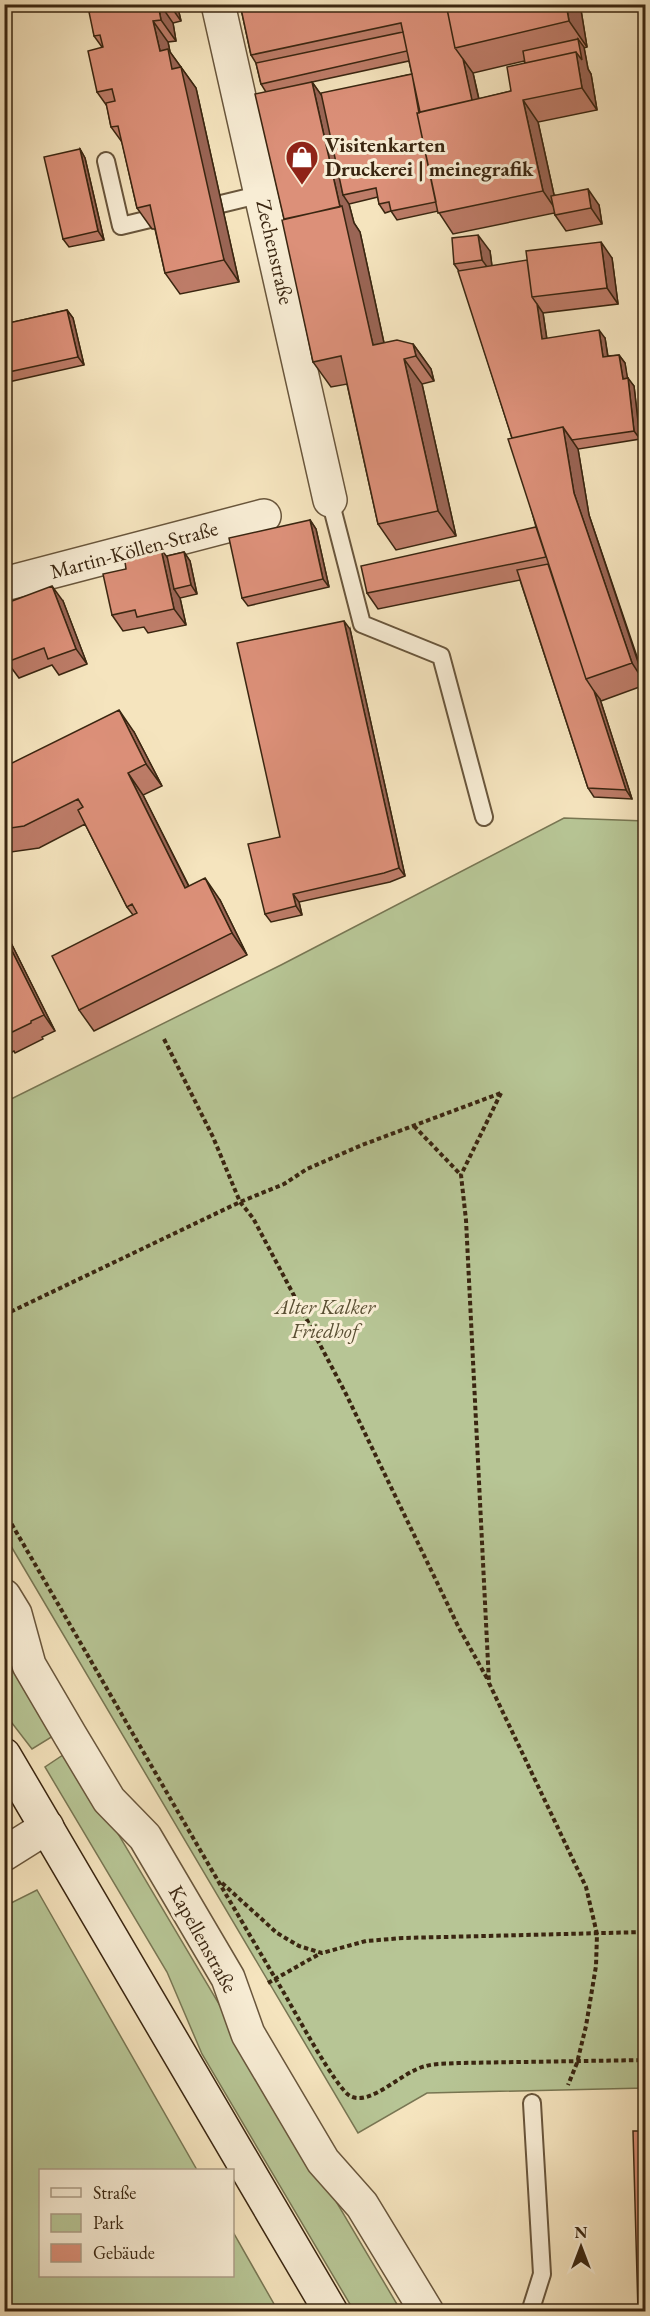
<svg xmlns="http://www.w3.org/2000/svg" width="650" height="2316" font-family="'EB Garamond',serif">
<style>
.green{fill:#b7c595;stroke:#787653;stroke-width:1.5}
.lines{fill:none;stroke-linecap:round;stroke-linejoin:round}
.lane-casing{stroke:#69563c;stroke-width:20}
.street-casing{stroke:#69563c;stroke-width:36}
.secondary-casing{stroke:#3a2611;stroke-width:36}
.path{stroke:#3a2611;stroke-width:4;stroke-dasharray:4.5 3;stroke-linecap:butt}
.lane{stroke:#f8edd5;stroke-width:16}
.street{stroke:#f8edd5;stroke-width:33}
.secondary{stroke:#f8edd5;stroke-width:33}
.wall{fill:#bd7c68;stroke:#3a2611;stroke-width:1.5;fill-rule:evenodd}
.shaded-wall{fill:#9a6555;stroke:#3a2611;stroke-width:1.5}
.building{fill:#dc9079;stroke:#3a2611;stroke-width:1.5}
.labels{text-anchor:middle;stroke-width:6;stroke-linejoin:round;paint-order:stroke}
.poi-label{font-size:21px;font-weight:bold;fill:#3a2611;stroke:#f8edd5;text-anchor:start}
.street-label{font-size:21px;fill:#3a2611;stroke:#f8edd5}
.park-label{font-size:21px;font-style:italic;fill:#594e32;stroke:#f8edd5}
</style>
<rect width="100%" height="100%" fill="#f5e4be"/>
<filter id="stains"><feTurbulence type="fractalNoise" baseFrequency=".00333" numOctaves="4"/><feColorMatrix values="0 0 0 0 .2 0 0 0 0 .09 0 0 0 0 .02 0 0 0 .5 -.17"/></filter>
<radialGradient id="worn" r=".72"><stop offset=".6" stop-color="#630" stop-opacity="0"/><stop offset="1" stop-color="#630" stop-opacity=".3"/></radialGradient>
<path class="green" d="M 564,818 L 645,821 L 645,2088 L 427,2093 L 358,2133 L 5,1536 L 5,1102 L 281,965 Z
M 4,1641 L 58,1733 L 32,1749 L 5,1714 Z
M 69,1751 L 401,2311 L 354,2311 L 202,2054 L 167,1972 L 45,1767 Z
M 37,1890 L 197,2170 L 40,2170 L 40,2276 L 232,2276 L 233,2232 L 278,2311 L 5,2311 L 5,1906 Z"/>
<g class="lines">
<g class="lane-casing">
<path id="lane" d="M 106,161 L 121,226 L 150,219
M 221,204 L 262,194
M 330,500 L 362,624 L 441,656 L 484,817
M 530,2312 L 542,2274 L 532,2103"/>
</g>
<g class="street-casing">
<path id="street" d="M 218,4 L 330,500
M 4,584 L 264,516
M 4,1596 L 15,1614 L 29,1665 L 70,1735 L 109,1800 L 145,1837 L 228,1978 L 248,2034 L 323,2161 L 362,2205 L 427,2312
M 4,1854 L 47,1827"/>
</g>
<g class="secondary-casing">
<path id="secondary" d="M 4,1755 L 331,2312"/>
</g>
<path class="path" d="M 164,1039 L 213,1137 L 240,1202 L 253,1218 L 345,1392 L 459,1628 L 488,1680
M 501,1093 L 461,1175 L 466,1220 L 489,1683 L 586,1887 L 597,1934 L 596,1966 L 586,2026 L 577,2063 L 568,2085
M 414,1126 L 461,1175
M 4,1315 L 240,1202 L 284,1184 L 307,1169 L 362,1145 L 501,1093
M 4,1511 C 98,1672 189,1833 284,1993 C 295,2012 336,2088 350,2096 C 371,2107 402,2071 426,2066 C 436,2063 448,2064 458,2063 L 646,2060
M 222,1883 L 277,1933 L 299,1946 L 322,1953 L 366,1941 L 403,1938 L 646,1932
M 268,1983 L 321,1953"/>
<use href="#lane" class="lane"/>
<use href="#street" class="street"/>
<use href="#secondary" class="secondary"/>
</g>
<path class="wall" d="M 86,4 L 177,4 L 181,21 L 173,23 L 176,41 L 168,42 L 170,52 L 196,88 L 239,282 L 180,294 L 165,273 L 155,229 L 152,229 L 137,208 L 122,142 L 111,127 L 107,106 L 97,92 L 102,47 L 94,36 L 91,11 Z
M 240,4 L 580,4 L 587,47 L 584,48 L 588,69 L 591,74 L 597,110 L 538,122 L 554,195 L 599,205 L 602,224 L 566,231 L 555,215 L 554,213 L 453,234 L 438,211 L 397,220 L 391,211 L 385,213 L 379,204 L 378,197 L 349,204 L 354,223 L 360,232 L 384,343 L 413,344 L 431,369 L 434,381 L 422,384 L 456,536 L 396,550 L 378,524 L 347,384 L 331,387 L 313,362 L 284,219 L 266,92 L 261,84 L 256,63 L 251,55 ZM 409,61 L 412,74 L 321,95 L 312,82 ZM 524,61 L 525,63 L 511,91 L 479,99 L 473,73 Z
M 80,149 L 85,158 L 104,240 L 69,247 L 63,239 Z
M 490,251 L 492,266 L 612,258 L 618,304 L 543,313 L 547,339 L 605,338 L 608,356 L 619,355 L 625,363 L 627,378 L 634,386 L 640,439 L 578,449 L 589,515 L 645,680 L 645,685 L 601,701 L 600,699 L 632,799 L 594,797 L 588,788 L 520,580 L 378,609 L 367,593 L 536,527 L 512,438 L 459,271 L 454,264 Z
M 67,310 L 73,318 L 84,365 L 4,383 L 4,324 Z
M 310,520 L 316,529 L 329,587 L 248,606 L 242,598 Z
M 184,552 L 190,561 L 197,594 L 180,598 L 186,625 L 148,633 L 144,627 L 123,631 L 112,615 L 126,569 L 167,556 Z
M 63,601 L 87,664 L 59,675 L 52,665 L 19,678 L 7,662 Z
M 350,629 L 405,876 L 390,882 L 299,902 L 302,915 L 271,922 L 265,914 L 280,837 Z
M 134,732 L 162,786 L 143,795 L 189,886 L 220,900 L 247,955 L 94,1031 L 79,1010 L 133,915 L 127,907 L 85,824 L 39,848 L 4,853 L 4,767 Z
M 4,929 L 55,1031 L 42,1037 L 43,1039 L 15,1053 L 14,1051 L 4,1056 Z"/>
<path class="shaded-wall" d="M 158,4 L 160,4 L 173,23 L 176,41 L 161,20 Z
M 169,4 L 177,4 L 181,21 Z
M 566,4 L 580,4 L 587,47 L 569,21 Z
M 153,21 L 168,42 L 170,52 L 196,88 L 239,282 L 224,260 L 160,51 Z
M 578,39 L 584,47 L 588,69 L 591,74 L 597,110 L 582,88 L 576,52 Z
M 463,59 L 473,73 L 484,123 L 473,107 Z
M 312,82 L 327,103 L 343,195 L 349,204 L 354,223 L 360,232 L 390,371 L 373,345 L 341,211 Z
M 523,100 L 538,122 L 558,213 L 543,191 Z
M 80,149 L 85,158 L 104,240 L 98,231 Z
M 588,189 L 599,205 L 602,224 L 591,208 Z
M 478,235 L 490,251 L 493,275 L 482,260 Z
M 601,242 L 612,258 L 618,304 L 607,288 Z
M 537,304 L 543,313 L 548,348 L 542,339 Z
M 67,310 L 73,318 L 84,365 L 78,357 Z
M 599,330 L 605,338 L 609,365 L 603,357 Z
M 413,344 L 431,369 L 434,381 L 416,356 Z
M 619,355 L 625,363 L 629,387 L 623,379 Z
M 404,359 L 422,384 L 456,536 L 438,511 Z
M 628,378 L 634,386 L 640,439 L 634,431 Z
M 563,427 L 578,449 L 589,515 L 645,683 L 632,663 L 574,493 Z
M 310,520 L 316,529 L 329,587 L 323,579 Z
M 161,549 L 173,565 L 174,589 L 180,598 L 186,625 L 174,609 Z
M 184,552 L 190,561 L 197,594 L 191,585 Z
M 52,586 L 63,601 L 87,664 L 76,649 Z
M 344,621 L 350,629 L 405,876 L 399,868 Z
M 594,691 L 600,699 L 632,799 L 626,790 Z
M 119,710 L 134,732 L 162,786 L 146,764 Z
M 128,773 L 143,795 L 200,909 L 185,888 Z
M 205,878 L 220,900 L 247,955 L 232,933 Z
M 293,894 L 299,902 L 302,915 L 296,906 Z
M 4,929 L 55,1031 L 44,1015 L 4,935 Z"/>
<path class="building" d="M 93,4 L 158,4 L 161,20 L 153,21 L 160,51 L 168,49 L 172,69 L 181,67 L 224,260 L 165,273 L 150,205 L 137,208 L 118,126 L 111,127 L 106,103 L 115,101 L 112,89 L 97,92 L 88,51 L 103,47 L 100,35 L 94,36 L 89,12 L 94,10 Z
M 240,4 L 446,4 L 455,48 L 463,59 L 472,100 L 420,112 L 401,23 L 251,55 Z
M 446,4 L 566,4 L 569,21 L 455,48 Z
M 403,32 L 407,51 L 261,84 L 256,63 Z
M 578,39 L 582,60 L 576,52 L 525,63 L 523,51 Z
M 576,52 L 582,88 L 523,100 L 543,191 L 438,213 L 417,113 L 511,91 L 507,67 Z
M 412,74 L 419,113 L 417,113 L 436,202 L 391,211 L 389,202 L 379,204 L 376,188 L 343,195 L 321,93 Z
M 312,82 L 340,207 L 284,219 L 255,94 Z
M 80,149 L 98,231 L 63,239 L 44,157 Z
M 588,189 L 591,208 L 555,215 L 551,196 Z
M 342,206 L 373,345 L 397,340 L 413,344 L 416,356 L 404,359 L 438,511 L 378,524 L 341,356 L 313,362 L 282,220 Z
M 478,235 L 482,260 L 454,264 L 452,238 Z
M 601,242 L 607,288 L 532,297 L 526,251 Z
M 527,260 L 532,297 L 537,304 L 542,339 L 599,330 L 603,357 L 619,355 L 623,379 L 628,378 L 634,431 L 572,440 L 563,427 L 512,438 L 458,271 Z
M 67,310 L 78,357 L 4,373 L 4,324 Z
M 563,427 L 574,493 L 632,663 L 586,679 L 508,439 Z
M 310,520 L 323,579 L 242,598 L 229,538 Z
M 536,527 L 546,557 L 367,593 L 361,566 Z
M 161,549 L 174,609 L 137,617 L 135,610 L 112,615 L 103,574 L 126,569 L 124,555 Z
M 184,552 L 191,585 L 174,589 L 167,556 Z
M 548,564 L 586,679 L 594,691 L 626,790 L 588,788 L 517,570 Z
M 52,586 L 76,649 L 48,659 L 44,648 L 7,662 L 4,654 L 4,604 Z
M 344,621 L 399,868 L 384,873 L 293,894 L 296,906 L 265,914 L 248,844 L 280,837 L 237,643 Z
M 119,710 L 146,764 L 128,773 L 185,888 L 205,878 L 232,933 L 79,1010 L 52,956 L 137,913 L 132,904 L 127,907 L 78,810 L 83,807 L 78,799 L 24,826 L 4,829 L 4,767 Z
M 4,935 L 44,1015 L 31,1021 L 31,1023 L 4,1036 Z
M 633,2131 L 645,2131 L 645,2312 L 638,2312 Z"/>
<defs>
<g id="shop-pin" transform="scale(1.725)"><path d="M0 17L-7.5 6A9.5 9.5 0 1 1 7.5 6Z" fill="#8f2418" stroke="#f8edd5"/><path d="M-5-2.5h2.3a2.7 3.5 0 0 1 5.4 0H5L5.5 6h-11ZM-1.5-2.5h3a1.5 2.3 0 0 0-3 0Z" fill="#fff"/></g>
</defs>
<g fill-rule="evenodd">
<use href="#shop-pin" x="302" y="157"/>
</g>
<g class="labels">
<g class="poi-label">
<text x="325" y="152">Visitenkarten<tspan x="325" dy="24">Druckerei | meinegrafik</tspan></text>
</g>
<g class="street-label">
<text transform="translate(275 252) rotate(77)" y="7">Zechenstraße</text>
<text transform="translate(134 550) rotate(-15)" y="7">Martin-Köllen-Straße</text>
<text transform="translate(203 1939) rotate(61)" y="7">Kapellenstraße</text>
</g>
<g class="park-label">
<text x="325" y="1314">Alter Kalker<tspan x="325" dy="24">Friedhof</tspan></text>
</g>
</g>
<rect width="650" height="2316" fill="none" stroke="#f5e4be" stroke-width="24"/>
<rect x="6" y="6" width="638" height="2304" fill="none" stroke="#3a2611" stroke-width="3"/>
<rect x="12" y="12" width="626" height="2292" fill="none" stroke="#3a2611" stroke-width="1.5"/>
<rect x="39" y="2169" width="195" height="108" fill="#f8edd5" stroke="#ac9d87" stroke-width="1.5"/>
<rect x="51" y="2188" width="30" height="9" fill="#f8edd5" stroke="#ac9d87" stroke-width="1.5"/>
<text x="93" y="2199" font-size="18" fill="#3a2611">Straße</text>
<rect x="51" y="2214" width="30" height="18" fill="#b7c595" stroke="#ac9d87" stroke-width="1.5"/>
<text x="93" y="2229" font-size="18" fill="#3a2611">Park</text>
<rect x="51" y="2244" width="30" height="18" fill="#dc9079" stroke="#ac9d87" stroke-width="1.5"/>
<text x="93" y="2259" font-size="18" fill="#3a2611">Gebäude</text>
<g transform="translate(581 2247)" stroke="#f8edd5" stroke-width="4.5" paint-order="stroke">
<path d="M0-4.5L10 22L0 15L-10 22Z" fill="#3a2611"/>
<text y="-9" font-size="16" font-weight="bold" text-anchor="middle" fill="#3a2611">N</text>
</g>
<rect width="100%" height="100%" filter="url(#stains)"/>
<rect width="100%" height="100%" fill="url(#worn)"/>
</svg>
